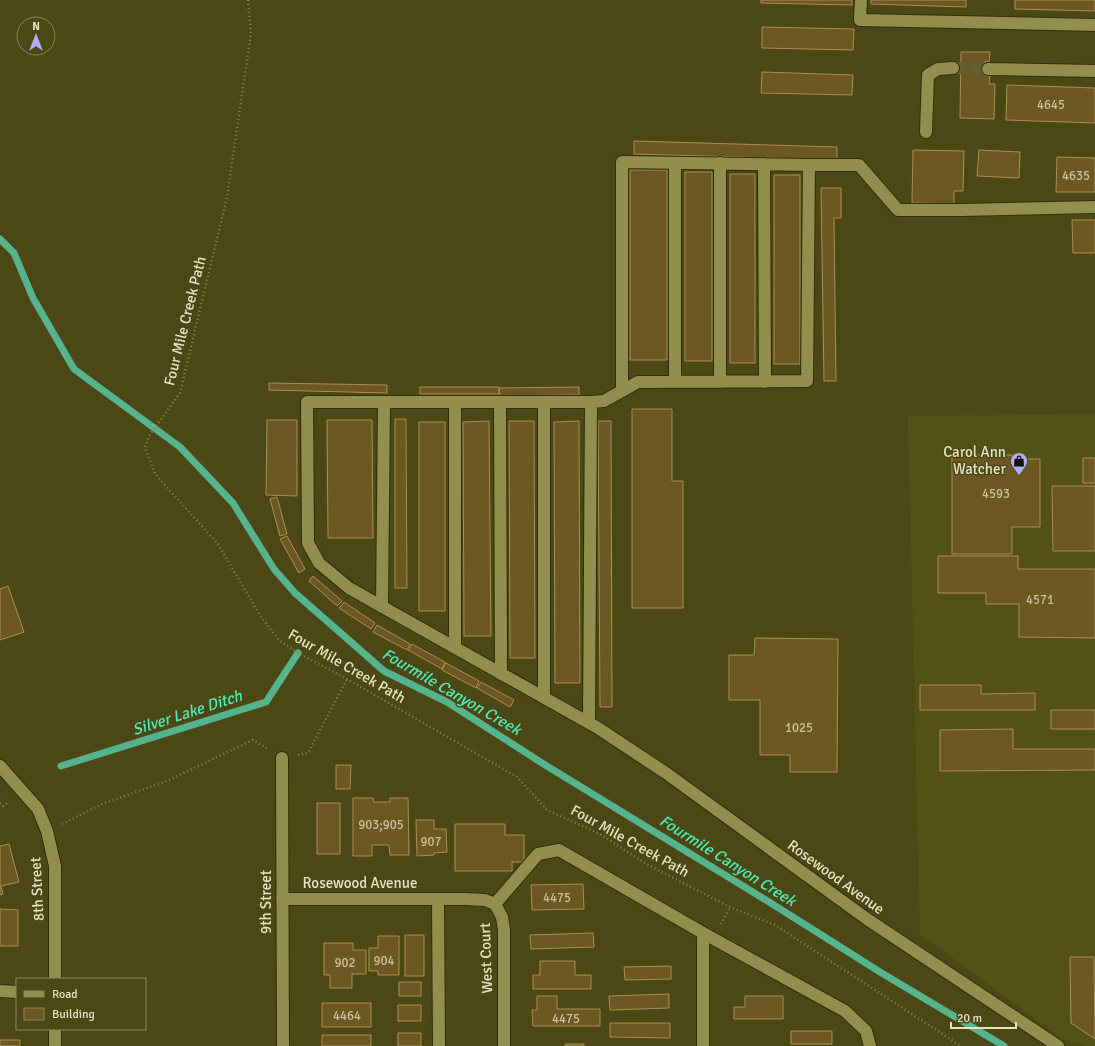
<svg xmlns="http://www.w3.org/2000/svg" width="1095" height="1046" font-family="Signika,sans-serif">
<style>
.built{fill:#545117}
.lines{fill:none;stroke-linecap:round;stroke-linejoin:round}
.stream{stroke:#55b38d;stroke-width:7}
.building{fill:#6d5723;stroke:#ab9053}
.minor-tunnel{stroke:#625f30;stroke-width:12;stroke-dasharray:12 6;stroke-linecap:butt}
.minor-casing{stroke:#302e0b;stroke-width:14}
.path{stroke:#868458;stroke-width:2.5;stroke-dasharray:1 3;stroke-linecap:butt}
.minor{stroke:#928e4e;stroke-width:12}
.labels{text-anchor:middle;stroke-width:3;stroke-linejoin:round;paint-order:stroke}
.number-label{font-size:13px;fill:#c7c19b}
.street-label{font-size:15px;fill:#e5e4c3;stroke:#4b4816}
.poi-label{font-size:15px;fill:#e5e4c3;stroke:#4b4816;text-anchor:end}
.water-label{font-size:16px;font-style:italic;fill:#4cedb6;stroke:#4b4816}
</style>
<rect width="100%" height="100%" fill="#4b4816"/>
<path class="built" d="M 1095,414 L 1095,1046 L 1086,1046 L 1063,1039 L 920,934 L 908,416 Z"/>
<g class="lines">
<path class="stream" d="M 0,239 L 14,253 L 33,298 L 74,369 L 180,447 L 233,503 L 274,569 L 295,593 L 384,671 L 447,702 L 542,763 L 774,905 L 880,972 L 1004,1046
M 61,766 L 266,702 L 298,653"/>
</g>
<path class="building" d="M 761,0 L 852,0 L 852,5 L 761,3 Z
M 871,0 L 966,0 L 966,7 L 871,4 Z
M 1015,0 L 1095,0 L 1095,11 L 1015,9 Z
M 762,27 L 854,29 L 853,50 L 762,48 Z
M 961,52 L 990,52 L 989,62 L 985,61 L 985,74 L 990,75 L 989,84 L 995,84 L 994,119 L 960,118 Z
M 762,72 L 853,75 L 852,95 L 761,93 Z
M 1007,85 L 1095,88 L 1095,123 L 1006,120 Z
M 634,141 L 837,147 L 837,160 L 634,154 Z
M 913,150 L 964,151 L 963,191 L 954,191 L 954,204 L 912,203 Z
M 979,150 L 1020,152 L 1019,178 L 977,176 Z
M 1057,157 L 1095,158 L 1095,192 L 1056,192 Z
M 630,170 L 667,170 L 667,360 L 630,360 Z
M 685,172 L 712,172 L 712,361 L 685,361 Z
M 730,174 L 755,174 L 755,363 L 730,363 Z
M 774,175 L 800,175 L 800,364 L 774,364 Z
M 821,188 L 841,188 L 841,218 L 834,218 L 836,381 L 824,381 Z
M 1072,220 L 1095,220 L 1095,253 L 1073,253 Z
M 269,383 L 387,385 L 387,393 L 269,390 Z
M 420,387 L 499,387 L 499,394 L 420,394 Z
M 579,387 L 579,395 L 500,396 L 499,388 Z
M 632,409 L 672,409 L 672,481 L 683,481 L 683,608 L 632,608 Z
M 395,419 L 406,419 L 407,588 L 395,588 Z
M 267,420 L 297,420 L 297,496 L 266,495 Z
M 327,420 L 372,420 L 373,538 L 328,538 Z
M 489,421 L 491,636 L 464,636 L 463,422 Z
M 509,421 L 534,421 L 535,658 L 510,658 Z
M 579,421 L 580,683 L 555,683 L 554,422 Z
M 598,421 L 611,421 L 612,707 L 600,707 Z
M 419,422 L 445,422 L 445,611 L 419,611 Z
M 952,455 L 1012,455 L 1012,459 L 1040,459 L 1040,527 L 1012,527 L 1012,554 L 952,554 Z
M 1083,458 L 1095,458 L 1095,483 L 1083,483 Z
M 1052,486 L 1095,486 L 1095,551 L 1053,551 Z
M 277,497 L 287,534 L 280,536 L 270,499 Z
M 287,536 L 305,569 L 299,573 L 280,539 Z
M 938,556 L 1018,556 L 1018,569 L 1095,569 L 1095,638 L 1019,637 L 1019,604 L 986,604 L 986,593 L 938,593 Z
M 313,576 L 342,601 L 337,606 L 309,581 Z
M 8,586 L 24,632 L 0,640 L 0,589 Z
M 344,602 L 375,623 L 371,629 L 339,608 Z
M 377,625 L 410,644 L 407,650 L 373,632 Z
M 755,638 L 838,639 L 837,772 L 790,772 L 790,755 L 760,755 L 760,700 L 729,700 L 729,655 L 754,655 Z
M 412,644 L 445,662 L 442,669 L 408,650 Z
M 446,663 L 479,681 L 476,688 L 442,670 Z
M 481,682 L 514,700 L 510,707 L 477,688 Z
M 920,685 L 981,685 L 981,694 L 1035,693 L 1035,710 L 920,710 Z
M 1051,710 L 1095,710 L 1095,729 L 1051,729 Z
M 1013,729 L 1013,749 L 1095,749 L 1095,770 L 940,771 L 940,730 Z
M 336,765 L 351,765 L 350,789 L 336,789 Z
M 353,798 L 373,798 L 374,802 L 390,802 L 390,798 L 408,798 L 409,855 L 390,855 L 389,845 L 372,845 L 372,856 L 353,856 Z
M 317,803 L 340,803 L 340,854 L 317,854 Z
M 416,820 L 434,820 L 434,829 L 446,829 L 447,852 L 434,853 L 434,855 L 417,856 Z
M 455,824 L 505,824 L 505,835 L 524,835 L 524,862 L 512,862 L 512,871 L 455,871 Z
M 9,844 L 19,882 L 1,886 L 3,894 L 0,895 L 0,846 Z
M 583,884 L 584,909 L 532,910 L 531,885 Z
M 0,909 L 18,910 L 18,946 L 0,946 Z
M 593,933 L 594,947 L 531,949 L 530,935 Z
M 405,935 L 424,935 L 424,976 L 405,976 Z
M 378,936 L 399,936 L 399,975 L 378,975 L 378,971 L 369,971 L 369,948 L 378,948 Z
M 324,943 L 353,943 L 353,950 L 366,950 L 366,974 L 352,974 L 352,988 L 330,988 L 330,975 L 324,975 Z
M 1070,957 L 1094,957 L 1095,1039 L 1071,1023 Z
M 540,961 L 575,961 L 575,975 L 591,975 L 591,989 L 533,989 L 533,975 L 540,975 Z
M 671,966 L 671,979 L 625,980 L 624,967 Z
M 399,982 L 421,982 L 421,996 L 399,996 Z
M 669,994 L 669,1008 L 610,1010 L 609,996 Z
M 537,996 L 557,996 L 557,1009 L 600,1009 L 600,1026 L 533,1026 L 532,1010 L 537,1010 Z
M 745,996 L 783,996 L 783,1019 L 734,1019 L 734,1007 L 745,1007 Z
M 322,1003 L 371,1003 L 371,1027 L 322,1027 Z
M 398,1005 L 421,1005 L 421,1021 L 398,1021 Z
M 610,1023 L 670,1023 L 670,1038 L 610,1037 Z
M 791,1031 L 832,1031 L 832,1044 L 791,1044 Z
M 398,1033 L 421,1033 L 421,1046 L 398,1046 Z
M 322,1035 L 371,1035 L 371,1046 L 322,1046 Z
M 0,1040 L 20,1040 L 20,1046 L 0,1046 Z
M 565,1044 L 584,1044 L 584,1046 L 565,1046 Z"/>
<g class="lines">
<path class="minor-tunnel" d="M 953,68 L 988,69"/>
<g class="minor-casing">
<path id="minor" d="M 861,0 L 860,20 L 1095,25
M 988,69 L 1095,71
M 926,132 L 928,75 L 938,69 L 953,68
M 764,164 L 765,382
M 675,382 L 675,163
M 720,382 L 720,163
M 622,391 L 622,162 L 809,165
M 455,402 L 455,648
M 500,402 L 501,674
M 382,607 L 384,402
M 544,697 L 544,402
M 589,723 L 591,402
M 282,758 L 283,1046
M 0,766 L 38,809 L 47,831 L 55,866 L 55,979
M 282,899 L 465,899 L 485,900 L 495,904 L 502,917 L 504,930 L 504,1046
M 438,899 L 439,1046
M 495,904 L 538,854 L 559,850 L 703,933 L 845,1011 L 866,1031 L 870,1046
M 0,991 L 17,992
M 55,1029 L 55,1046
M 703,1046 L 703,933
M 1058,1046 L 867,919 L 666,773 L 598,728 L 349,588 L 319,563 L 308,543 L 307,402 L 591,402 L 604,401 L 638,382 L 807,381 L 809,165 L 859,165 L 898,210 L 961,210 L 1095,207"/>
</g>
<path class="path" d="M 248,0 L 251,33 L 227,197 L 180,393 L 149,436 L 145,448 L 155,474 L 218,544 L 261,617 L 279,640 L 298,653 L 347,679 L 517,777 L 547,810 L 598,833 L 648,865 L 730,907 L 775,925 L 961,1046
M 298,755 L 308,753 L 347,679
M 0,803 L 3,806 L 9,802
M 62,824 L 102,804 L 167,781 L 253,740 L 268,749
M 721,924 L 730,907"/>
<use href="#minor" class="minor"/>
</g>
<defs>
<g id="shop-pin" transform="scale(0.9)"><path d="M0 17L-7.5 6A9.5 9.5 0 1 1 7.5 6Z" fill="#b1adfa" stroke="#4b4816"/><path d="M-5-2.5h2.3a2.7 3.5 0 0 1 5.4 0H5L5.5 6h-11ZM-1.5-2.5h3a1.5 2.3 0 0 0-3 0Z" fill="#111"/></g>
</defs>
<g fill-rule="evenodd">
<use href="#shop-pin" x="1019" y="461"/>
</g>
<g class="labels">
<g class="number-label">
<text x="1051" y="109">4645</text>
<text x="1076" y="180">4635</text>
<text x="996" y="498">4593</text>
<text x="1040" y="604">4571</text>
<text x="799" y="732">1025</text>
<text x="381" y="829">903;905</text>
<text x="431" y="846">907</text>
<text x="557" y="902">4475</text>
<text x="384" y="965">904</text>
<text x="345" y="967">902</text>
<text x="347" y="1020">4464</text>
<text x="566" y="1023">4475</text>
</g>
<g class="street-label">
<text transform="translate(185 321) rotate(-76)" y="5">Four Mile Creek Path</text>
<text transform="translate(347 666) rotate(30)" y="5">Four Mile Creek Path</text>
<text transform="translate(630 841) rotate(29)" y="5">Four Mile Creek Path</text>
<text transform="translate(836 877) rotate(36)" y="5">Rosewood Avenue</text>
<text x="360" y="888">Rosewood Avenue</text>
<text transform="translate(37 889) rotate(-93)" y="5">8th Street</text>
<text transform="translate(266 902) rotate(-90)" y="5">9th Street</text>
<text transform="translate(486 958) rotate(-92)" y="5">West Court</text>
</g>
<g class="poi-label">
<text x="1006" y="457">Carol Ann<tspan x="1006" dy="17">Watcher</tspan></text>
</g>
<g class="water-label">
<text transform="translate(452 691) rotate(30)" y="6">Fourmile Canyon Creek</text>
<text transform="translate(187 712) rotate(-18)" y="6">Silver Lake Ditch</text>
<text transform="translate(728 860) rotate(32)" y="6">Fourmile Canyon Creek</text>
</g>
</g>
<rect x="16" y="978" width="130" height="52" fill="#4b4816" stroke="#89865b"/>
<rect x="24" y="991" width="20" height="6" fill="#928e4e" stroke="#89865b"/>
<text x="52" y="998" font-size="12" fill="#e5e4c3">Road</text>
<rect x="24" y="1008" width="20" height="12" fill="#6d5723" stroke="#89865b"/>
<text x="52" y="1018" font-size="12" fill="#e5e4c3">Building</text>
<g transform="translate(36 36)"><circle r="19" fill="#4b4816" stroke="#89865b"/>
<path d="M0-3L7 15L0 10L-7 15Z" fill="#b1adfa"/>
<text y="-6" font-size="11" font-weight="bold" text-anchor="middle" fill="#e5e4c3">N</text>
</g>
<path d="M951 1022v6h65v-6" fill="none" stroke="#e5e4c3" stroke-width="2"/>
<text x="957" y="1022" font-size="12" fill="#e5e4c3" stroke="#4b4816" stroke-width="3" paint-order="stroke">20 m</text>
</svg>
